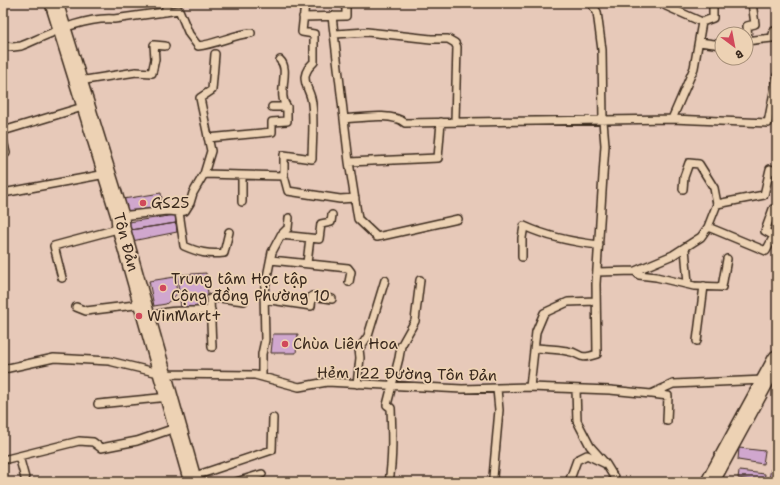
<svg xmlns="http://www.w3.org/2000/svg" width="780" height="485" font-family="'Shantell Sans',sans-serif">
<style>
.building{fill:#d0a7ce;stroke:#3b2a1e}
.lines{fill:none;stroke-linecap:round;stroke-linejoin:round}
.service-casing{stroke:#3b2a1e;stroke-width:10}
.tertiary-casing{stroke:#3b2a1e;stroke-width:20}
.service{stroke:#edd2b4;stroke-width:7}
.tertiary{stroke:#edd2b4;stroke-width:17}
.poi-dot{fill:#d1495b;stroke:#edd2b4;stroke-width:1.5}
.labels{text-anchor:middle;stroke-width:3.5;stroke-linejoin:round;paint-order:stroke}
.poi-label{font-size:15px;fill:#3b2a1e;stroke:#edd2b4;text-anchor:start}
.street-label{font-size:15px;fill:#3b2a1e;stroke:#edd2b4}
</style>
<rect width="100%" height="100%" fill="#e7c9b9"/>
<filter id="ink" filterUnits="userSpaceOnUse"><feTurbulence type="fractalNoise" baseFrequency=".025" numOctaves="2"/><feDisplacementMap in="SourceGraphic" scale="8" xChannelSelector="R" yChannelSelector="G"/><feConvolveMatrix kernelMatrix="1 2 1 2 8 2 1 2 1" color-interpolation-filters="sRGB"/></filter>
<g filter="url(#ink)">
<path class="building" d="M 161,193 L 163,207 L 125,213 L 123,199 Z
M 175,215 L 176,223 L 130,230 L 129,222 Z
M 176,223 L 177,232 L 132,241 L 130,230 Z
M 206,273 L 209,305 L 181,308 L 177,275 Z
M 175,277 L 177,294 L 166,304 L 154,306 L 149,281 Z
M 273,334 L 298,334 L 296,353 L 271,353 Z
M 739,448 L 765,451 L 763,464 L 738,460 Z
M 771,469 L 777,470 L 777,480 L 769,478 Z
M 739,471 L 765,474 L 764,482 L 738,478 Z"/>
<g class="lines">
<g class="service-casing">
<path id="service" d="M 666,6 L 702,22
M 166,12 L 166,3
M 332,16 L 349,162 L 358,219 L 377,237 L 458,219
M 303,17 L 346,16 L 346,3
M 335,34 L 367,32 L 431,39 L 448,39 L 455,43 L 457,47 L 455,121
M 746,41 L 772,38 L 774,31 L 777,31
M 748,41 L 747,26 L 755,24 L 752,3
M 699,42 L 722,45
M 3,46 L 13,47 L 21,46 C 50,34 82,17 114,19 L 179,10 L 189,34 L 198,46 C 216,44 232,35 251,33
M 280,60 C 291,70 276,95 287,107
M 79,81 L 136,72 L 152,73 L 155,59 L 154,45 L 165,46
M 344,119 C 360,118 393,112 405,123 L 672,119 L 768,123 L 777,76
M 672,119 L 694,68 L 702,22 L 713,18 L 713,3
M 3,131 L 86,106
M 208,138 L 272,132 L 272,122 L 287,121 L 287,107 L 272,107
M 3,140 L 6,153
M 349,162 L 438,158 L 441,122
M 204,174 L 284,176 L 288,191 L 340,199 L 355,198
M 242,176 L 242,202
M 284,176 L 284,155 L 312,159 C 312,142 315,114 311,98 C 309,90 305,86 305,77 C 306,70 309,67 314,62 L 314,34 L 302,32 L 305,3
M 683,189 L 684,177 L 689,163 L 699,164 L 714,188 L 717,204
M 3,193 L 106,174
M 179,212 L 184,246 C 198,252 208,255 224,253 L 229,232
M 120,216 L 167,211 L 179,212 L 185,211 L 190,203 L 193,193 L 204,174 L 211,151 L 200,98 L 212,90 L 215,54
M 708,227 L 766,251 L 774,236 L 765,231 L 773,209 L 777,210
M 281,235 L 310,238
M 685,248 L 688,284
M 522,257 L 522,238 L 524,226 C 548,237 572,242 599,245
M 271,260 L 348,268 L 351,272 L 349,282
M 307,263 L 310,238 L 319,239 L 321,224 L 331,222 L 332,215
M 635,271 L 639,275 L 656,277 L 694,286 L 722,287 L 727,259
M 597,272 L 635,271 L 673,255 L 701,237 L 708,227 L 717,204 L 764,195 L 770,169 L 777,171
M 62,278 L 54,246 L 121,228
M 264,299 L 311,306 L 312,296 L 332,299
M 76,307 L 86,311 L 143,304
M 148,319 C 167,307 189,313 211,310
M 697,341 L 704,286
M 212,347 L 210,299 L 220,298 L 244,301
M 535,348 C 546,349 557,349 567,351 C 583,353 576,361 597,354 L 596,284 L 605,145 L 603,121 L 602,50 L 597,12 L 591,3
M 4,369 L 54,358 L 109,361 L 163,374 L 255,375 L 299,387 L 327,382 L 462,389 L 530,387 L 610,390 L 651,394 L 673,384 L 764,380
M 262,377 L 262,354 L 265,340 L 264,292 L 272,252 L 281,235 L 288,228 L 289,218
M 357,384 L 360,358 L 359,349 L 368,336 L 385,280
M 530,387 L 536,332 L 544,313 L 568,302 L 596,301
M 576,389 L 577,421 L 590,446 L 606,464
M 652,394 L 668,396 L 667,421
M 98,404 L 169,397
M 19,456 L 26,482
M 3,460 L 79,441 L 93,442 L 101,448 L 137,441 L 178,427
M 192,477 L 272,450 L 273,418
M 236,482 L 262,474
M 389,482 C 393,458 392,432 391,408 L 387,405 L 399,358 L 401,346 L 415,321 L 420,280
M 495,482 L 493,477 L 499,410 L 497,389
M 569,482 L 577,460 L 587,455 L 606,464 L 617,482"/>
</g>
<g class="tertiary-casing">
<path id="tertiary" d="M 54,3 L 120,216 L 121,228 L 193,482
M 710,482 L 777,359"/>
</g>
<use href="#service" class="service"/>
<use href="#tertiary" class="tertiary"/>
</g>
</g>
<g class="poi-dot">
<circle cx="143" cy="203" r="4"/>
<circle cx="163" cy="288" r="4"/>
<circle cx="139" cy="316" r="4"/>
<circle cx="285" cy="344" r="4"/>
</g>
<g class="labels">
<g class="poi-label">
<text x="151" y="208">GS25</text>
<text x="171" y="284">Trung tâm Học tập<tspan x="171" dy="17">Cộng đồng Phường 10</tspan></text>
<text x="147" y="321">WinMart+</text>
<text x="293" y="349">Chùa Liên Hoa</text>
</g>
<g class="street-label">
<text transform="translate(126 242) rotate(75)" y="5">Tôn Đản</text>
<text transform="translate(407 374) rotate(1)" y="5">Hẻm 122 Đường Tôn Đản</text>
</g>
</g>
<rect width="780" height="485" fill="none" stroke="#edd2b4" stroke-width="16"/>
<rect x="8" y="8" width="764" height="469" fill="none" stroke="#3b2a1e" stroke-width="1.5" filter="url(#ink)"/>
<g transform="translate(734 46) rotate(148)"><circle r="19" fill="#edd2b4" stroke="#a68f78"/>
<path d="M0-3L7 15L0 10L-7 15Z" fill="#d1495b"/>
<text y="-6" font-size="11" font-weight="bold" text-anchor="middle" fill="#3b2a1e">B</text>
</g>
</svg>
